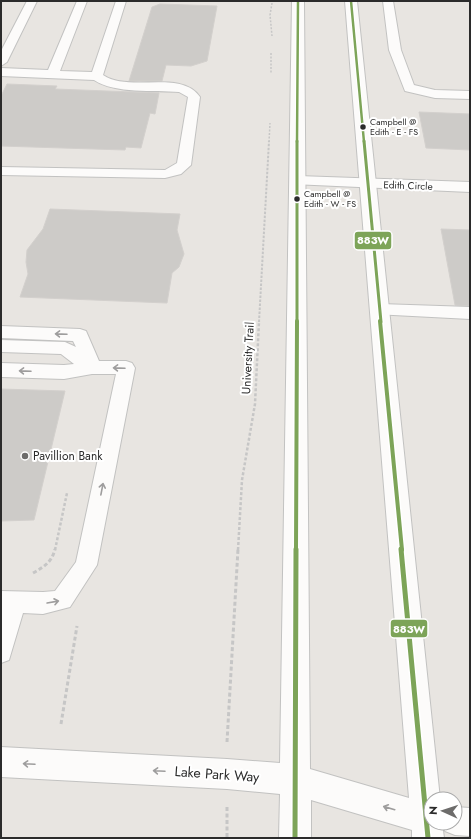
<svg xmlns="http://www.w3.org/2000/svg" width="471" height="839" font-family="Jost,sans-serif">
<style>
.building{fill:#cdcbc8;stroke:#d3d0cd}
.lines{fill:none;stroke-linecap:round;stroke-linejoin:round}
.lane-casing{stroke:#c2c2c1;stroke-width:2}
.street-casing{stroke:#c2c2c1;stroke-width:2}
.secondary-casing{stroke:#c2c2c1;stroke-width:2}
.path-far3{stroke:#c6c6c6;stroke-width:1.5;stroke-dasharray:2 1.5;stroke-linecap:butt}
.path-far2{stroke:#c6c6c6;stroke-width:2;stroke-dasharray:2.5 1.5;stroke-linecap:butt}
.path-far1{stroke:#c6c6c6;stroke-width:2.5;stroke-dasharray:3 2;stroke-linecap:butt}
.path{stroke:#c6c6c6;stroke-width:3;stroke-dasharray:4 2.5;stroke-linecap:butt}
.lane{fill:#fcfbfa;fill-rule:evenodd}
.street{fill:#fcfbfa;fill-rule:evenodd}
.secondary{fill:#fcfbfa;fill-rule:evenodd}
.bus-1-far3-casing{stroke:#fff;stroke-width:4.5}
.bus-1-far2-casing{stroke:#fff;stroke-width:5.5}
.bus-1-far1-casing{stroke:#fff;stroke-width:7}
.bus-1-casing{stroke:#fff;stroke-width:8}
.bus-1-far3{stroke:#7da458;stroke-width:2.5}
.bus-1-far2{stroke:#7da458;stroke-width:3}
.bus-1-far1{stroke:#7da458;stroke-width:4}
.bus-1{stroke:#7da458;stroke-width:5}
.oneway{stroke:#9e9d9d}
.bus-dot{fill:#2b2b2b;stroke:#fff;stroke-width:1.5}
.poi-dot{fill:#6d6c6b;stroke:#fff;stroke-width:1.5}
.labels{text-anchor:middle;stroke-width:4;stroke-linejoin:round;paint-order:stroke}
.far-bus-label{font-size:9px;fill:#2b2b2b;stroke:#fff;text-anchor:start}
.far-street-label{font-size:10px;fill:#2b2b2b;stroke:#fff}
.street-label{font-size:12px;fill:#2b2b2b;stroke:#fff}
.poi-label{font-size:12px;fill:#2b2b2b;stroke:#fff;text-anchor:start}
.near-street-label{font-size:14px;fill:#2b2b2b;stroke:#fff}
.line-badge{stroke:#fff;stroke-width:1.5}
.badge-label{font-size:11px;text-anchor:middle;font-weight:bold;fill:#fff}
</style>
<rect width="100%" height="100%" fill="#e8e5e1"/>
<path class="building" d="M 160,4 L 217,6 L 207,61 L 191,66 L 166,65 L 162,81 L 129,81 L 152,7 Z
M 7,84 L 57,86 L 55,89 L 159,93 L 155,114 L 150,113 L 141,148 L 126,147 L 125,150 L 1,146 L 1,96 Z
M 419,112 L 470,114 L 470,150 L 426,148 Z
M 50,209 L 180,214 L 177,230 L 184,254 L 179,267 L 172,273 L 167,303 L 20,297 L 28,274 L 26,262 L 27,250 L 43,229 Z
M 441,229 L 470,230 L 470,306 L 455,305 Z
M 1,389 L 65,391 L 34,520 L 1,521 Z"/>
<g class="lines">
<g class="lane-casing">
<path id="lane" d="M 27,1 L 37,1 L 7,62 L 1,66 L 1,51 Z
M 77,1 L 87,1 L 60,71 L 92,72 L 116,1 L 126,1 L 103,75 C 130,93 181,69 200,97 L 191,165 L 181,174 L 165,178 L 1,175 L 1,167 L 165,170 L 177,163 L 188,97 L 179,92 C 154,90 115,94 94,80 L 1,76 L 1,68 L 48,70 Z
M 383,1 L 393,1 L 401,50 L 414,85 L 435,90 L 470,91 L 470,99 L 435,98 L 405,91 L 389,50 Z
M 380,304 L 470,307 L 470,319 L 374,314 L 372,310 L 374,306 Z
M 1,326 L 80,329 L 86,331 L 99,361 L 126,361 L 132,363 L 135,368 L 97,565 L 70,607 L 43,614 L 23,613 L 9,660 L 1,663 L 1,591 L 43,592 L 55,591 L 76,562 L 116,374 L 92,374 L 64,379 L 1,377 L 1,363 L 64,365 L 74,364 L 61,354 L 1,352 L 1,340 L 65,342 L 76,347 L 73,341 L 1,338 Z
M 455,807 L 470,808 L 470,836 L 455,835 L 445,831 L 442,823 L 455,823 Z"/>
</g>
<g class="street-casing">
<path id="street" d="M 298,176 L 470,182 L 470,192 L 292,184 L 290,181 L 292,178 Z"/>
</g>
<g class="secondary-casing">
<path id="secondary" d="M 292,1 L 304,1 L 310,769 L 409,798 L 345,1 L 357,1 L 440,799 L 431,799 L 431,823 L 442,823 L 444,838 L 412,838 L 412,830 L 311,800 L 311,838 L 279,838 L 280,794 L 227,789 L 1,777 L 1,747 L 227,759 L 280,763 Z"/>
</g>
<path class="path-far3" d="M 272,3 L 270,15 L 272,36
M 271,53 L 271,74
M 269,142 L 270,123"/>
<path class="path-far2" d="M 259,322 L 269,141"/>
<path class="path-far1" d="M 55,550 L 67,493
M 238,550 L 242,480 L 255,404 L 259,321"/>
<path class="path" d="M 33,573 C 44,567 52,562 55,549
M 61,724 L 77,626
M 227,742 L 238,549
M 227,807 L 227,838"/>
<use href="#lane" class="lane"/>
<use href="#street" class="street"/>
<use href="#secondary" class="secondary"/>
<g class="bus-1-far3-casing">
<path id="bus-1-far3" d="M 351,1 L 364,142
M 297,142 L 298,1"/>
</g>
<g class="bus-1-far2-casing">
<path id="bus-1-far2" d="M 364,141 L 381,322
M 297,322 L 297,141"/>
</g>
<g class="bus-1-far1-casing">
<path id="bus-1-far1" d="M 380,321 L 402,550
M 296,550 L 297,321"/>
</g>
<g class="bus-1-casing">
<path id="bus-1" d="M 401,549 L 428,838
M 295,838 L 296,549"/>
</g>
<use href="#bus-1-far3" class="bus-1-far3"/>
<use href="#bus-1-far2" class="bus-1-far2"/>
<use href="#bus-1-far1" class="bus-1-far1"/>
<use href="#bus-1" class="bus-1"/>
</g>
<defs><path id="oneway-shaft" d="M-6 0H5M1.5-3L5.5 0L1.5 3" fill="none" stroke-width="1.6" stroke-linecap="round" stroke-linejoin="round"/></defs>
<g class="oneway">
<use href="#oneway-shaft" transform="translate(61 334) rotate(-178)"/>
<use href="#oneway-shaft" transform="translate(119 368) rotate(-178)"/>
<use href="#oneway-shaft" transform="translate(25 371) rotate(-178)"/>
<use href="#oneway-shaft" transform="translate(102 489) rotate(-79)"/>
<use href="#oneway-shaft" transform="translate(53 602) rotate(-10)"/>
<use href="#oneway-shaft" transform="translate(29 764) rotate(-177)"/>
<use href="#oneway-shaft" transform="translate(159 771) rotate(-177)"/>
<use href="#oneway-shaft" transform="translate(389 808) rotate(-164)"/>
</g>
<g class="bus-dot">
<circle cx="363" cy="127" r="3.5"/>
<circle cx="297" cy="199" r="3.5"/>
</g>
<circle class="poi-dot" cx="25" cy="456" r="4"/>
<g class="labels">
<g class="far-bus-label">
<text x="370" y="125">Campbell @<tspan x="370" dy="10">Edith - E - FS</tspan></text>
<text x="304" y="197">Campbell @<tspan x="304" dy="10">Edith - W - FS</tspan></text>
</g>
<g class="far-street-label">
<text transform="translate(408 185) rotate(2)" y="4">Edith Circle</text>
</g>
<g class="street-label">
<text transform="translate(248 358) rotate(-87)" y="4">University Trail</text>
</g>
<g class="poi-label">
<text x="33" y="460">Pavillion Bank</text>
</g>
<g class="near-street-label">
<text transform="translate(217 774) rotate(4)" y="5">Lake Park Way</text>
</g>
</g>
<g class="line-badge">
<rect x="354" y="231" width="38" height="19" rx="4" fill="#7da458"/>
<rect x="390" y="619" width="38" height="19" rx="4" fill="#7da458"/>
</g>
<g class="badge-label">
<text x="373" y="244">883W</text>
<text x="409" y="633">883W</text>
</g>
<rect width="471" height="839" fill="none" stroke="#2b2b2b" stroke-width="4"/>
<g transform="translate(443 811) rotate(273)"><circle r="19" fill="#ffffff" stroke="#aaaaaa"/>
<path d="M0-3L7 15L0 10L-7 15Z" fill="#6d6c6b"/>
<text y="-6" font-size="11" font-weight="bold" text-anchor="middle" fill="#2b2b2b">N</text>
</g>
</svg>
